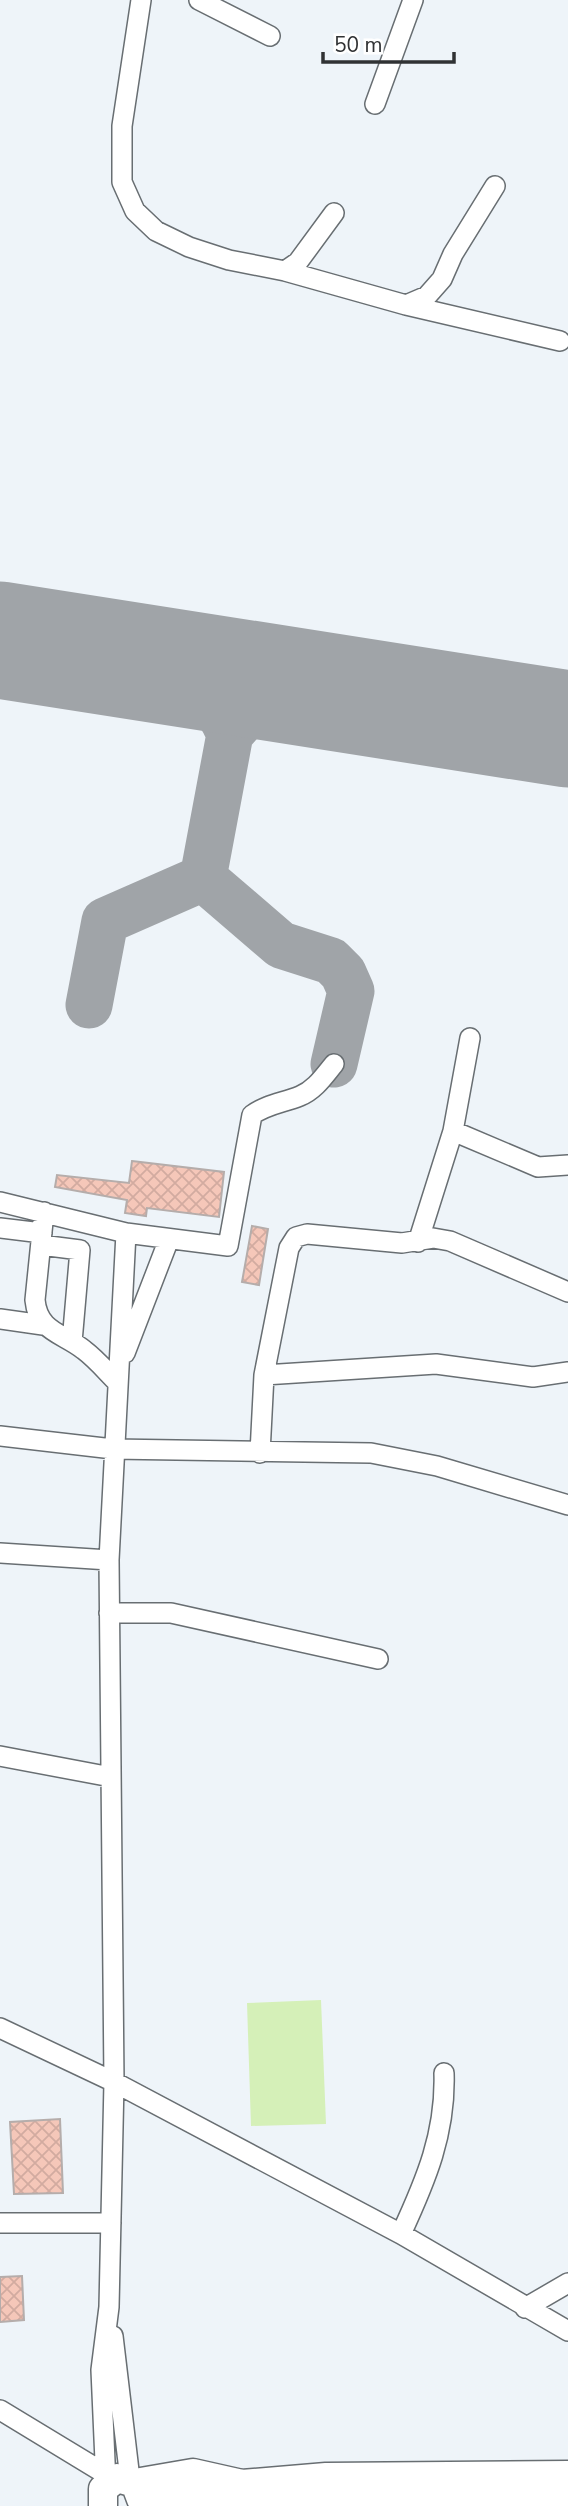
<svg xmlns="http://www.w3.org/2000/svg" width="568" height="2506" font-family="'Nunito Sans',sans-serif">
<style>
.pitch{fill:#d5f0b8}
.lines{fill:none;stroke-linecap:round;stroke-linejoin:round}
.taxiway{stroke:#a0a4a8;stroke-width:47}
.runway{stroke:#a0a4a8;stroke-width:117}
.building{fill:url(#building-cross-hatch);stroke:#b5adab;stroke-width:2}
.minor-casing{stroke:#686e72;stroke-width:22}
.highway-casing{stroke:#686e72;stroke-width:31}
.minor{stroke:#fff;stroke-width:19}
.highway{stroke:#fff;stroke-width:28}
</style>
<defs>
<pattern id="building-cross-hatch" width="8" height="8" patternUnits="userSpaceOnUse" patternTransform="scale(1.75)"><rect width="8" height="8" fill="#f5c7b9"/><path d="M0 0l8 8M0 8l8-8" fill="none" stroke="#d2aba0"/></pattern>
</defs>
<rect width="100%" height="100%" fill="#eef4f9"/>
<path class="pitch" d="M 321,2000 L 326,2124 L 251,2126 L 247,2003 Z"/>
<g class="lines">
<path class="taxiway" d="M 159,665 C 196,682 213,696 230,734
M 203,878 L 281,945 L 331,961 L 343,973 L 351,991 L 334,1064
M 203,878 L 230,734 L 253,708 L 294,686
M 89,1005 L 105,921 L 203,878"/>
<path class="runway" d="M 0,640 L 568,729"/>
</g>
<path class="building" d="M 132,1161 L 224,1172 L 219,1217 L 147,1208 L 146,1216 L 125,1213 L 127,1200 L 55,1187 L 57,1175 L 129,1183 Z
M 252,1226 L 268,1229 L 259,1285 L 242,1282 Z
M 60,2119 L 63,2193 L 14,2194 L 10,2122 Z
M 22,2276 L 24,2320 L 0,2322 L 0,2277 Z"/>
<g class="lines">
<g class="minor-casing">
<path id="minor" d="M 141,0 L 122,126 L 122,182 L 135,211 L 156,231 L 189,247 L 229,260 L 285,271 L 406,305 L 560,341
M 199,0 L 270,36
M 375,104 L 413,0
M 285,271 L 298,262 L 334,213
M 406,305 L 427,296 L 442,279 L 453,254 L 495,186
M 453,1131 L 538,1167 L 568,1165
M 0,1202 L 126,1233 L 228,1246 L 252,1115 C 267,1104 283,1103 300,1096 C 315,1090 324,1076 334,1064
M 44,1212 L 35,1300 C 38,1332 63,1333 84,1350 C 96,1359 106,1371 117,1382
M 0,1228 L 42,1233
M 418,1242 L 453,1131 L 470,1038
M 41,1245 L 80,1250 L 72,1342
M 0,1319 L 43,1325
M 125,1353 L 169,1239
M 264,1375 L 436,1364 L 533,1377 L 568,1372
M 0,1436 L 113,1449 L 371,1453 L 437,1466 L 568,1505
M 260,1453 L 264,1375 L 289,1248 L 296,1237 L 307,1234 L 402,1243 L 433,1238 L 450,1241 L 568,1292
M 0,1553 L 109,1560
M 109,1613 L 171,1613 L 378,1659
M 0,1756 L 111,1777
M 0,2028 L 114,2082 L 401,2234 L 568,2331
M 0,2223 L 111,2223
M 401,2234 C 426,2180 446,2133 444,2073
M 525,2308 L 568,2283
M 113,2336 L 130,2479
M 0,2410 L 104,2473
M 106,2484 L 101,2370 L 109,2307 L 114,2082 L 109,1560 L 126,1233"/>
</g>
<g class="highway-casing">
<path id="highway" d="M 135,2483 L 193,2473 L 242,2484 L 326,2477 L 568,2475
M 103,2506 L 103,2489 L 117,2478 L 135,2483 L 141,2499
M 148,2506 L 186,2500 L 298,2497 L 568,2498"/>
</g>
<use href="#minor" class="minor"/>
<use href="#highway" class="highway"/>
</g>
<path d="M323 52v10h131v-10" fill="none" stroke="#303234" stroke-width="3.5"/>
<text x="334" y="52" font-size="21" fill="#303234" stroke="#ffffff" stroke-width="5" paint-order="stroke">50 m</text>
</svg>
